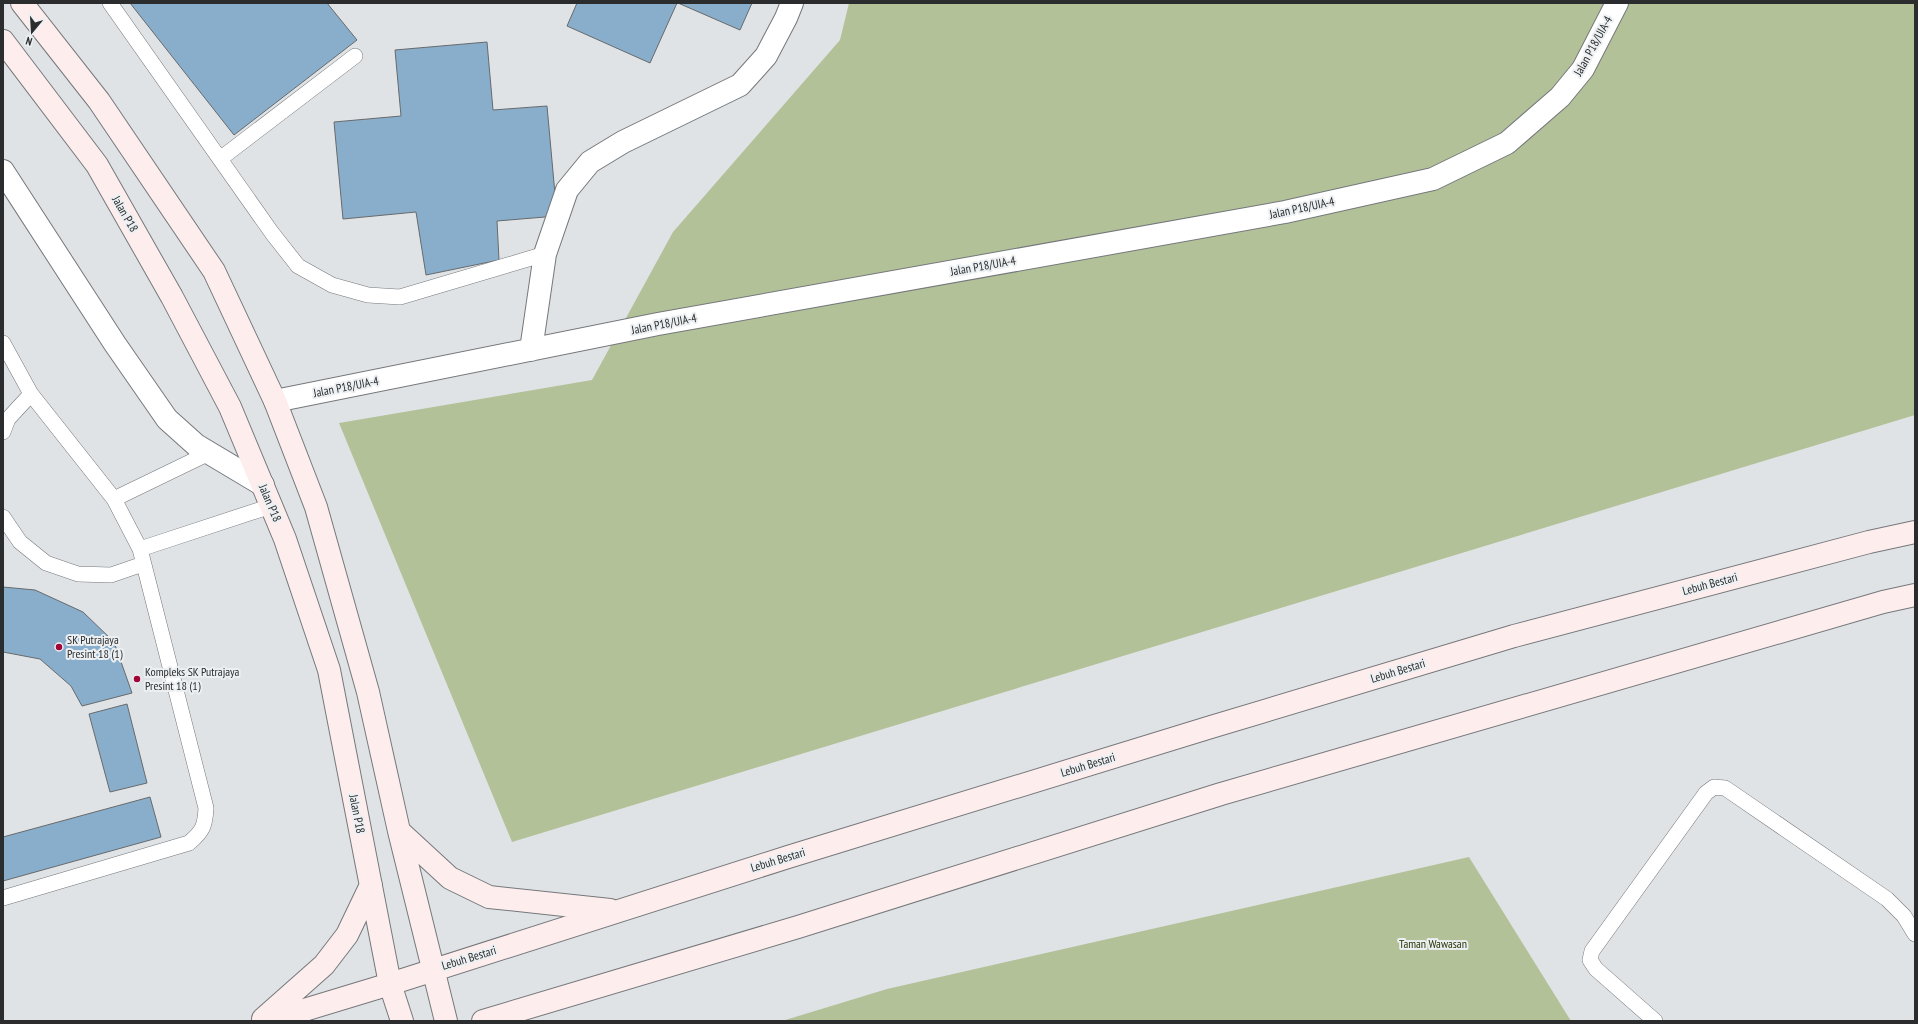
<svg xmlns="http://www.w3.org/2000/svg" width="1918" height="1024" font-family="'PT Sans Narrow',sans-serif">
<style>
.green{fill:#b3c199}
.building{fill:#89aecb;stroke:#676a6c}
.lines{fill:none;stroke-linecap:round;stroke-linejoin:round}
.lane-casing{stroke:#75787b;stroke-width:16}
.street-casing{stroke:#75787b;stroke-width:24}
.secondary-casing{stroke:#75787b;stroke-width:24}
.lane{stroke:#fff;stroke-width:15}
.street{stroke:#fff;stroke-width:22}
.secondary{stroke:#feeded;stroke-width:22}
.poi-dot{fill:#a20438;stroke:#edf0f3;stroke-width:1.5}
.labels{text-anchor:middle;stroke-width:4;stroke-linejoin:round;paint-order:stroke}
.street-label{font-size:12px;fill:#2a2c2d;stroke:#edf0f3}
.poi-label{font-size:12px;fill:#2a2c2d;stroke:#edf0f3;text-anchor:start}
.park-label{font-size:12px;fill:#283403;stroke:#edf0f3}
</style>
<rect width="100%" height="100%" fill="#e0e3e6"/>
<path class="green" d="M 849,3 L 1915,3 L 1915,415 L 512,842 L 339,423 L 592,380 L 673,232 L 840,40 Z
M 1469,857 L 1571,1021 L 782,1021 L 887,989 Z"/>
<path class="building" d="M 130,3 L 327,3 L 357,40 L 234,135 Z
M 577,3 L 677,3 L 650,63 L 567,26 Z
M 678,3 L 752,3 L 740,30 Z
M 487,42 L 493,110 L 547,106 L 557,216 L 497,221 L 499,260 L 426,275 L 416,212 L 343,219 L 334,122 L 401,116 L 395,50 Z
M 3,587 L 35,590 L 83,612 L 114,642 L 132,693 L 82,706 L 71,686 L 40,659 L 3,652 Z
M 127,704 L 147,783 L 110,792 L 89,714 Z
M 150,797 L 161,837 L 3,881 L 3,837 Z"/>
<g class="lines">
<g class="lane-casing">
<path id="lane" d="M 110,3 L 272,233 L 298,266 L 332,285 L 368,295 L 400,297 L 545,254
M 220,159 L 355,56
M 3,343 L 31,394 L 114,499 L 140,549 L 206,808 C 205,826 203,831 189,843 L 3,898
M 3,432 L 8,419 L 31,394
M 114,499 L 209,453
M 3,517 L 20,542 L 46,563 L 78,574 L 111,575 L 143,564
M 140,549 L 271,506
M 1655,1021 L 1596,969 L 1590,960 L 1592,951 L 1706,793 L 1714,787 L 1725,788 L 1887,899 L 1904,916 L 1915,934"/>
</g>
<g class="street-casing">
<path id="street" d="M 3,171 L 115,344 L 167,419 L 196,445 L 263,485
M 531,350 L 545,254 L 567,190 L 590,162 L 623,142 L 740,85 L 766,56 L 786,18 L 792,3
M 275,401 L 658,324 L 1285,212 L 1433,179 L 1507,143 L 1560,97 L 1583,69 L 1617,3"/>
</g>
<g class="secondary-casing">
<path id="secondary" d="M 22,3 L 99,101 L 214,271 L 275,401 L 316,507 L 368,692 L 399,831 L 446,1021
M 3,41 L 97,165 L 172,297 L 230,407 L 285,539 L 329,670 L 390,984 L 402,1021
M 399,831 L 450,878 L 489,897 L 610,910
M 263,1019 L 324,965 L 347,935 L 371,885
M 268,1021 L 390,984 L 788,857 L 1211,727 L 1514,636 L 1869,542 L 1915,532
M 483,1021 L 798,927 L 1221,794 L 1883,602 L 1915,595"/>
</g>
<use href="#lane" class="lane"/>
<use href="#street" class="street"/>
<use href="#secondary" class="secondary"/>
</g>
<g class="poi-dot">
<circle cx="59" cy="647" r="4"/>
<circle cx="137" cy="679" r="4"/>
</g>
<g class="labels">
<g class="street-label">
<text transform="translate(1593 46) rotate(-61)" y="4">Jalan P18/UIA-4</text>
<text transform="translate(1302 208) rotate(-12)" y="4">Jalan P18/UIA-4</text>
<text transform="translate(125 214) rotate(60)" y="4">Jalan P18</text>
<text transform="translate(983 266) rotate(-10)" y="4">Jalan P18/UIA-4</text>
<text transform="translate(664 324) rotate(-11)" y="4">Jalan P18/UIA-4</text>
<text transform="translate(346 387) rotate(-11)" y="4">Jalan P18/UIA-4</text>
<text transform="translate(270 503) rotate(67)" y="4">Jalan P18</text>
<text transform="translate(1710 584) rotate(-15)" y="4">Lebuh Bestari</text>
<text transform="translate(1398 671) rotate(-17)" y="4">Lebuh Bestari</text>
<text transform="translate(1088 765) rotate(-17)" y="4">Lebuh Bestari</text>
<text transform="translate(357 814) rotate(79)" y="4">Jalan P18</text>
<text transform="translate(778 860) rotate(-17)" y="4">Lebuh Bestari</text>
<text transform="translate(469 958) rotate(-17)" y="4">Lebuh Bestari</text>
</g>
<g class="poi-label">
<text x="67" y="644">SK Putrajaya<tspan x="67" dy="14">Presint 18 (1)</tspan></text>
<text x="145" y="676">Kompleks SK Putrajaya<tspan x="145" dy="14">Presint 18 (1)</tspan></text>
</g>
<g class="park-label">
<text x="1433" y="948">Taman Wawasan</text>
</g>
</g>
<rect width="1918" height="1024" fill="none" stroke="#2a2c2d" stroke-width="8"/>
<g transform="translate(32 32) rotate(198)" stroke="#edf0f3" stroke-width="3" paint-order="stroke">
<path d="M0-3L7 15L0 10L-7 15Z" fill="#2a2c2d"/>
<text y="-6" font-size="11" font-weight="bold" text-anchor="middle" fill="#2a2c2d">N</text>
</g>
</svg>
